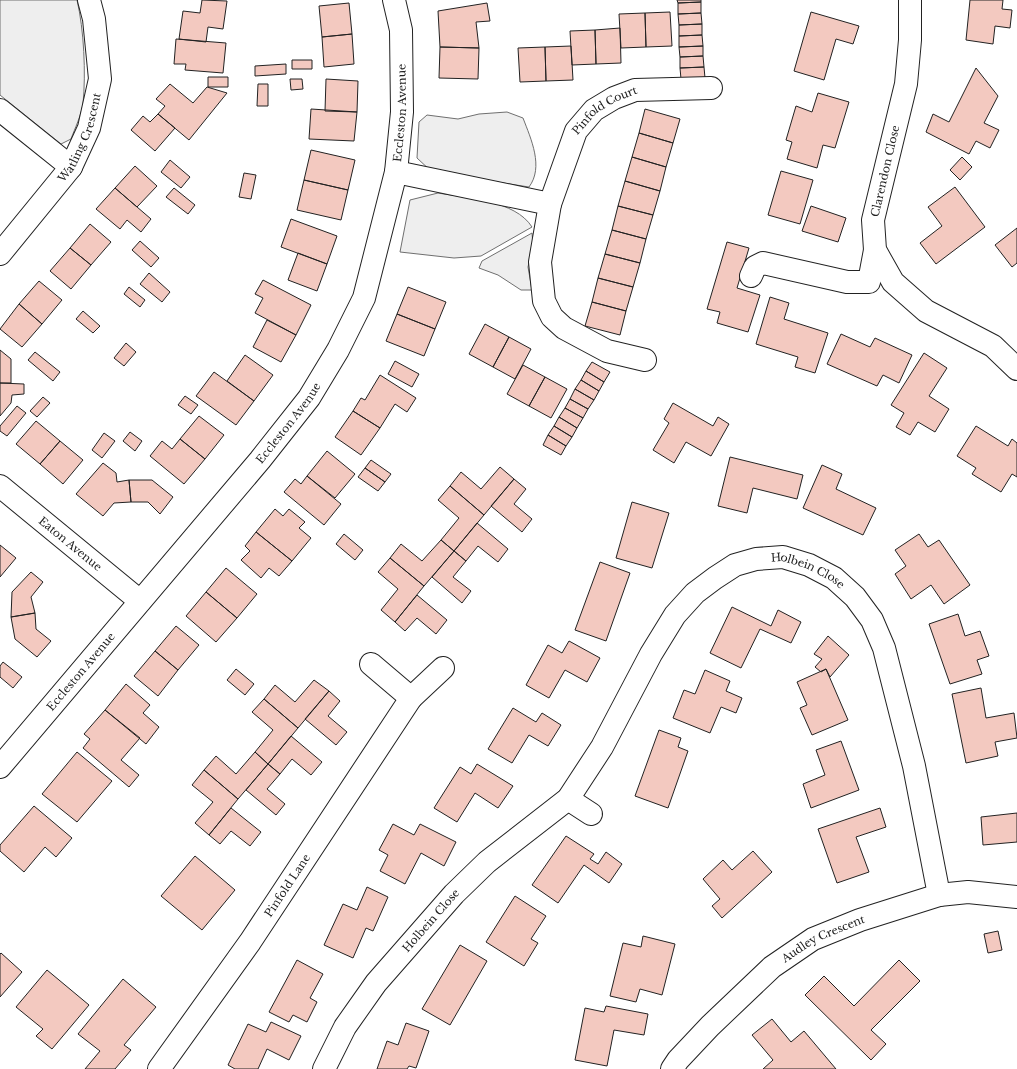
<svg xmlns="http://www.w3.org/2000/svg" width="1017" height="1069" font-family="'Libre Baskerville',serif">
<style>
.green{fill:#eee;stroke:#6f6f6f}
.building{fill:#f3c9c0;stroke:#222}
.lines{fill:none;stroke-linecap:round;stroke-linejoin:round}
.minor-casing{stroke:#222;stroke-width:24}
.minor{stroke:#fff;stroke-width:22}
.labels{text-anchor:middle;stroke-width:3;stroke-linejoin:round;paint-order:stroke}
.street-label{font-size:11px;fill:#222;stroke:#fff}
</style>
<rect width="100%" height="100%" fill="#fff"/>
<path class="green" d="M 0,0 L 77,0 C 84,30 86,73 83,104 C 81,116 75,128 71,139 L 61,144 L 0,95 Z
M 507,112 L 523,118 C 531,139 544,167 529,187 L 432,172 L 417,158 L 419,122 L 427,115 L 458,119 L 479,114 Z
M 438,193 C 466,198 515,200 532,227 L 481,256 L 454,258 L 400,252 L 410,200 Z
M 532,233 L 533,245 L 528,267 L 532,290 L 521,290 L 498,275 L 479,268 L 482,261 Z"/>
<path class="building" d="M 202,0 L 227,1 L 223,29 L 208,27 L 206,42 L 179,39 L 183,11 L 200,13 Z
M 677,0 L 701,0 L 701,2 L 678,3 Z
M 970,0 L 1003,0 L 1002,9 L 1012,10 L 1010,28 L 995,26 L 993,44 L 966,40 Z
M 701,2 L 701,13 L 678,14 L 678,3 Z
M 349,3 L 352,34 L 322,37 L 319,6 Z
M 487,3 L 490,21 L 476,22 L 479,48 L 440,47 L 438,11 Z
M 670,12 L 672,46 L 646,47 L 645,13 Z
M 811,12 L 859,26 L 853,44 L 836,39 L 824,80 L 794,71 Z
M 645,13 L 646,47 L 621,48 L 619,14 Z
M 701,13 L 702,24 L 679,25 L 678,14 Z
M 702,24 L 702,35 L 679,36 L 679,25 Z
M 620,28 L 621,63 L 596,64 L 595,30 Z
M 595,30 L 596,64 L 572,65 L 570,31 Z
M 352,34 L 354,64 L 324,67 L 322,37 Z
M 702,35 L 703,46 L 679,47 L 679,36 Z
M 176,39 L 226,43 L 223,73 L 185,70 L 186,64 L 174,64 Z
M 571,46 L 573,80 L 546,81 L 545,47 Z
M 703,46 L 703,56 L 680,57 L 679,47 Z
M 440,47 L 479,48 L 478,79 L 439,78 Z
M 545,47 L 546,81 L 520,82 L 518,48 Z
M 703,56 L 704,67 L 680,68 L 680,57 Z
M 292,60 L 312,60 L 312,69 L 292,69 Z
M 286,64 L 286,74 L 255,76 L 255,66 Z
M 704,67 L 705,78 L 681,79 L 680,68 Z
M 976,68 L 998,96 L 984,123 L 999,130 L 990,148 L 976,141 L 969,154 L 926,132 L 933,114 L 949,122 Z
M 208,77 L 228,77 L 228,87 L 208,87 Z
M 290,79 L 302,79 L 303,89 L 291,90 Z
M 326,79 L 358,81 L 357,112 L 325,111 Z
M 170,84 L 193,103 L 207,87 L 227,93 L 189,140 L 158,114 L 165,106 L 156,99 Z
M 258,84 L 268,84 L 268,106 L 257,106 Z
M 818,93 L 849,102 L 835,148 L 823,145 L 817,168 L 787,159 L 792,142 L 786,140 L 796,106 L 812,112 Z
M 311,109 L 357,112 L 354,141 L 309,139 Z
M 645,109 L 680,119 L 673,143 L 639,133 Z
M 158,114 L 175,128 L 155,151 L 131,130 L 143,116 L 150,122 Z
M 639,133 L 673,143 L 666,167 L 632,157 Z
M 311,150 L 355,160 L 348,190 L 304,180 Z
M 632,157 L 666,167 L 660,191 L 625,181 Z
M 962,157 L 972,167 L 960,180 L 950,170 Z
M 170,160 L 190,177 L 181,188 L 161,172 Z
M 135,166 L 157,186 L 137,207 L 115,188 Z
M 781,171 L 813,180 L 800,224 L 768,215 Z
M 244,173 L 256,175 L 251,199 L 239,197 Z
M 304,180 L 348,190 L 341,220 L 297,210 Z
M 625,181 L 660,191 L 653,215 L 618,206 Z
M 955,187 L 985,227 L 936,264 L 920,243 L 942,226 L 928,207 Z
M 115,188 L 151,219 L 141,232 L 127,220 L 120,229 L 96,209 Z
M 174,188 L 195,205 L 188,214 L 166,197 Z
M 618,206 L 653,215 L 646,239 L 612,230 Z
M 811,206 L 846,218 L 838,242 L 802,231 Z
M 291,219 L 337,236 L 327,264 L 281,247 Z
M 90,224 L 111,242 L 91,265 L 70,248 Z
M 1017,228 L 1017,263 L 1012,267 L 995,245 Z
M 612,230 L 646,239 L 640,263 L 605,254 Z
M 140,241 L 159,258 L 151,267 L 132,250 Z
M 727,242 L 749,248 L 737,288 L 760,295 L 748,332 L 717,323 L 720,312 L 707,309 Z
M 70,248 L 91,265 L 71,289 L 50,271 Z
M 298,253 L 327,264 L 317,291 L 288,280 Z
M 605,254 L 640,263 L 633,287 L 598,278 Z
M 149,273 L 170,292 L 162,302 L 140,284 Z
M 598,278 L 633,287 L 626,311 L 592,302 Z
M 263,280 L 311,305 L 296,335 L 255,313 L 263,298 L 255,294 Z
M 39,281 L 62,300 L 42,324 L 19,304 Z
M 129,287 L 145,300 L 140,307 L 124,294 Z
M 408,287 L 446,302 L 435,329 L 397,314 Z
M 770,297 L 789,303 L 784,319 L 828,333 L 815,373 L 795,367 L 798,357 L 756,344 Z
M 592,302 L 626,311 L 620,335 L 585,326 Z
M 19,304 L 42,324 L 22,347 L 0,329 Z
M 83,311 L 100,326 L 93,333 L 76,319 Z
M 397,314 L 435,329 L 424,356 L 386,341 Z
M 267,320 L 296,335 L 281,362 L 253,347 Z
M 485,324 L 509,337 L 493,367 L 469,354 Z
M 841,334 L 870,347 L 875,338 L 912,355 L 899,383 L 883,375 L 877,386 L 827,364 Z
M 509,337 L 531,349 L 515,379 L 493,367 Z
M 126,343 L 136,352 L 124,366 L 114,358 Z
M 0,350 L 11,359 L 11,383 L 0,383 Z
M 35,352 L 60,372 L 53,381 L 28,360 Z
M 924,353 L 947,368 L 929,396 L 949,409 L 935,432 L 918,422 L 910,435 L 896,427 L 904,413 L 891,405 Z
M 245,355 L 273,375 L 254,401 L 227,381 Z
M 395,361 L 419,374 L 412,387 L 388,374 Z
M 592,362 L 610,372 L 604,382 L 586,371 Z
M 523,365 L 545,377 L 529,406 L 507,394 Z
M 586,371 L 604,382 L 599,391 L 581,380 Z
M 214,372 L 254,401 L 236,425 L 196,396 Z
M 380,375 L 416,398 L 407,412 L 395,404 L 380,428 L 353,411 L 361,398 L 365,400 Z
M 545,377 L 567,389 L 551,418 L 529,406 Z
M 581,380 L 599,391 L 594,400 L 575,389 Z
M 0,383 L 24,384 L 24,394 L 12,395 L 11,403 L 0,416 Z
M 575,389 L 594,400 L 588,409 L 570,399 Z
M 185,396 L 198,405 L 191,414 L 178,405 Z
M 43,397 L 50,403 L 37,417 L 30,411 Z
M 570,399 L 588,409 L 583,418 L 565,408 Z
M 673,403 L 713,426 L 718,417 L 729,424 L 711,456 L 686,442 L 674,463 L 653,450 L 669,423 L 664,419 Z
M 17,406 L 26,413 L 7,436 L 0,431 L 0,426 Z
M 565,408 L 583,418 L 577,428 L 559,417 Z
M 353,411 L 380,428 L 361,455 L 335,437 Z
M 199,416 L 224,435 L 205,459 L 180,439 Z
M 559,417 L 577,428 L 572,437 L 554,426 Z
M 36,421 L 60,441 L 40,464 L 16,444 Z
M 554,426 L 572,437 L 566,446 L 548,435 Z
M 976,426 L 1008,446 L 1012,439 L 1017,443 L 1017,477 L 1012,474 L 1001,492 L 972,474 L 976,468 L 957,456 Z
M 130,432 L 142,441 L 135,451 L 123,441 Z
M 104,433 L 115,441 L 102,458 L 92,450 Z
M 548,435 L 566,446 L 561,455 L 543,445 Z
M 180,439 L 205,459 L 184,484 L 150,456 L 162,441 L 172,449 Z
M 60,441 L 83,460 L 63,484 L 40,464 Z
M 327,451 L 355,474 L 335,498 L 307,476 Z
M 730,457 L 803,475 L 797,499 L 753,488 L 747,513 L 718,506 Z
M 371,460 L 391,474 L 385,482 L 365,468 Z
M 103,463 L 116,473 L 117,482 L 129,480 L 131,502 L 114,503 L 103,516 L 76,494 Z
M 822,465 L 842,474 L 836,489 L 876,508 L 863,535 L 803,508 Z
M 500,467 L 514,479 L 484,515 L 450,486 L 461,472 L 481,489 Z
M 365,468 L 385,482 L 378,491 L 358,477 Z
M 307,476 L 341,504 L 324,525 L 284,492 L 295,479 L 301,484 Z
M 514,479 L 526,489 L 514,504 L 532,519 L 522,532 L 491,506 Z
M 129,480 L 152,480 L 173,497 L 160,514 L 148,502 L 131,502 Z
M 450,486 L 484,515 L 454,551 L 441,540 L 459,518 L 438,500 Z
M 632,502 L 669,513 L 652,568 L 616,558 Z
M 275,509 L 283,516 L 289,509 L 305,522 L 299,528 L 311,538 L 292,561 L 256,532 Z
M 477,523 L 508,549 L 498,562 L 478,546 L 466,561 L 454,551 Z
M 256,532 L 292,561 L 279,576 L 269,568 L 261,578 L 241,560 L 250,551 L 245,546 Z
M 344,534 L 363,550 L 355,560 L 336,544 Z
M 919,534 L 928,547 L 939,540 L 970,585 L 944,604 L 931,585 L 911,599 L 895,574 L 906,566 L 895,550 Z
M 441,540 L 454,551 L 424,586 L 390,558 L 401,544 L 422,561 Z
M 0,545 L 16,558 L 0,577 Z
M 454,551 L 466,561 L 453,577 L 471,591 L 462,603 L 432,577 Z
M 390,558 L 424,586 L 395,622 L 381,610 L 398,589 L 378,572 Z
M 600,562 L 630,573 L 606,641 L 575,630 Z
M 226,568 L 257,594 L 237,618 L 206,592 Z
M 31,572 L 43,582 L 31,597 L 35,613 L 11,617 L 12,592 Z
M 206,592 L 237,618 L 216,642 L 186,616 Z
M 417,595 L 447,620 L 436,634 L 417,618 L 405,631 L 395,622 Z
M 732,607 L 771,626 L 778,610 L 801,622 L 791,643 L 760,629 L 741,668 L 710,653 Z
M 35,613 L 36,629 L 51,641 L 37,657 L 15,639 L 11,617 Z
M 958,614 L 965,636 L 980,631 L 989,656 L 977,660 L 982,674 L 950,684 L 929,624 Z
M 176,626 L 199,645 L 178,670 L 155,651 Z
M 828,636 L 849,655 L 830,677 L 826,669 L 821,672 L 815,667 L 822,659 L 814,654 Z
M 569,641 L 600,658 L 587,682 L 565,670 L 549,698 L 526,685 L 548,645 L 562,653 Z
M 155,651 L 178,670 L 158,696 L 134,676 Z
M 3,662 L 22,677 L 13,688 L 0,677 L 0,666 Z
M 236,669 L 254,684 L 245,695 L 227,680 Z
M 826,669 L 848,720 L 812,735 L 800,708 L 807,705 L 797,682 Z
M 705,670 L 730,681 L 726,691 L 742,698 L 736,713 L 721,707 L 710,733 L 673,718 L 684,690 L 695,694 Z
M 314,680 L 329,691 L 298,728 L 264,699 L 275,685 L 295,702 Z
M 126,684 L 150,705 L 143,713 L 159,727 L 146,744 L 105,710 Z
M 981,688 L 986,718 L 1014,713 L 1017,738 L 995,742 L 998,756 L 966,763 L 952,694 Z
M 329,691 L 340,701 L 328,716 L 347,732 L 336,745 L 305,719 Z
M 264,699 L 298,728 L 268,764 L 255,752 L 273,730 L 252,712 Z
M 513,708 L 536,722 L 542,713 L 561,725 L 548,746 L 529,735 L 512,763 L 488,749 Z
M 105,710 L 140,738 L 121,760 L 139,775 L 129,787 L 83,748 L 90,739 L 84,734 Z
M 659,730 L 681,738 L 678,747 L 688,751 L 668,808 L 635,796 Z
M 291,736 L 322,762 L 311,775 L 292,759 L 280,774 L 268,764 Z
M 841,741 L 859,790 L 811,808 L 803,784 L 825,775 L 816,750 Z
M 77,752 L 112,781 L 77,822 L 42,794 Z
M 255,752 L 268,764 L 238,799 L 204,770 L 216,756 L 236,774 Z
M 268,764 L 280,774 L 267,789 L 285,804 L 276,815 L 246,790 Z
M 477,764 L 513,786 L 498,808 L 475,793 L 457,822 L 434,808 L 460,767 L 471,774 Z
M 204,770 L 238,799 L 209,835 L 195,823 L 213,802 L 192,785 Z
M 34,806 L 72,838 L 56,857 L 45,847 L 24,872 L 0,851 L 0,845 Z
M 231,808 L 261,832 L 250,846 L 231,831 L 220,844 L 209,835 Z
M 880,808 L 886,827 L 856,837 L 869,872 L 837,883 L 818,829 Z
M 1017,813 L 1017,842 L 983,845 L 981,817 Z
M 393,824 L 414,835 L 420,824 L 456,842 L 444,866 L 421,853 L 405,884 L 380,871 L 388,855 L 379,850 Z
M 566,836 L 594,854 L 590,859 L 598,864 L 606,852 L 622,864 L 609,883 L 584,865 L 558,903 L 532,885 Z
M 753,851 L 772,872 L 722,918 L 712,906 L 720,899 L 703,879 L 723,860 L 732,870 Z
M 195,856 L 235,890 L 202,930 L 161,896 Z
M 367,887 L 388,897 L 373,931 L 366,928 L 353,958 L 324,945 L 343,904 L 357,910 Z
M 515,896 L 546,916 L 531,939 L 538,943 L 524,966 L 486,942 Z
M 998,931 L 1002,950 L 988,953 L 984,934 Z
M 643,936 L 675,944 L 662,995 L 640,989 L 636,1002 L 610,996 L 623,943 L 641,947 Z
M 460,945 L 487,961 L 450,1025 L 422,1009 Z
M 1,953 L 22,972 L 0,997 L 0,954 Z
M 297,960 L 323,974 L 310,998 L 317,1002 L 307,1022 L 293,1015 L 289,1022 L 269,1012 Z
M 899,960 L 920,981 L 871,1030 L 886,1044 L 871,1060 L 805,995 L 824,976 L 854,1006 Z
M 47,970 L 89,1005 L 52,1049 L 36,1036 L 43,1029 L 16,1007 Z
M 123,979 L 156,1007 L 124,1045 L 131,1050 L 115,1069 L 85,1069 L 100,1051 L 78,1034 Z
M 606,1006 L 648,1014 L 644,1035 L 614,1030 L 607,1066 L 575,1060 L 585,1008 L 604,1012 Z
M 772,1019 L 791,1042 L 804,1031 L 836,1069 L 763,1069 L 773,1060 L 752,1035 Z
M 271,1022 L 301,1036 L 289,1060 L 267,1049 L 258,1069 L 235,1069 L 228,1065 L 248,1024 L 266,1032 Z
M 406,1023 L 429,1031 L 416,1068 L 409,1066 L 407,1069 L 377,1069 L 387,1041 L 398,1045 Z"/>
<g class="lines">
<g class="minor-casing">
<g id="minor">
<path d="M 910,0 L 910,40 L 906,84 L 873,220 L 875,250 L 893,282 L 926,311 L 993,346 L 1017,369"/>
<path d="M 0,110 L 71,167"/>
<path id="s1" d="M 396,172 L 550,204 L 576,131 L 594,110 L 614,98 L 635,90 L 711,88"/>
<path d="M 550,204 L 540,262 L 544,301 L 552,317 L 564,328 L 607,351 L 645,360"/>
<path id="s2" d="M 0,254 L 71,167 L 89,128 L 100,79 L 94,19 L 89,0"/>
<path d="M 751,276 L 755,267 L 763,263 L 847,282 L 869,282 L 875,250"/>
<path id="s3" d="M 0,486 L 140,601"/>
<path d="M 411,698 L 443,668"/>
<path id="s4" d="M 0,767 L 260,460 L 309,398 L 338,350 L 364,298 L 396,172 L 402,112 L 401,30 L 394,0"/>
<path d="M 568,799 L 591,814"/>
<path id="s5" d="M 159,1069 L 250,942 L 411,698 L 371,664"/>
<path id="s6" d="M 324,1069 L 345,1027 L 376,983 L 454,894 L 487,862 L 568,799 L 602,747 L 651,654 L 675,615 L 695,593 L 715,578 L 735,565 L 756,559 L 783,557 L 809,565 L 834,578 L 855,597 L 872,620 L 884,648 L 914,766 L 939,895"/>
<path id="s7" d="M 672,1069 L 678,1060 L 710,1026 L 772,967 L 813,939 L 860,920 L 939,895 L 968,892 L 1017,897"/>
</g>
</g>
<use href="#minor" class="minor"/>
</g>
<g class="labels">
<g class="street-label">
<text dy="4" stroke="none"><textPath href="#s4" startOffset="785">Eccleston Avenue</textPath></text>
<text dy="4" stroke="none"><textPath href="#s1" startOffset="271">Pinfold Court</textPath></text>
<text dy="4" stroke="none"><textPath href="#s2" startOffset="143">Watling Crescent</textPath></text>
<text transform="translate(885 171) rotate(-77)" y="4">Clarendon Close</text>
<text dy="4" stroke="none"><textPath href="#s4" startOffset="449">Eccleston Avenue</textPath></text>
<text dy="4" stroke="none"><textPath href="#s3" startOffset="91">Eaton Avenue</textPath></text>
<text dy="4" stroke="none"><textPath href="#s6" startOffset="736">Holbein Close</textPath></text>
<text dy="4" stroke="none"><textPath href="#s4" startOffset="125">Eccleston Avenue</textPath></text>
<text dy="4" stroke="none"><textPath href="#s5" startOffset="224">Pinfold Lane</textPath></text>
<text dy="4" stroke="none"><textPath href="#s6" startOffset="184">Holbein Close</textPath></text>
<text dy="4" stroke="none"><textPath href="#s7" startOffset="202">Audley Crescent</textPath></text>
</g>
</g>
</svg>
